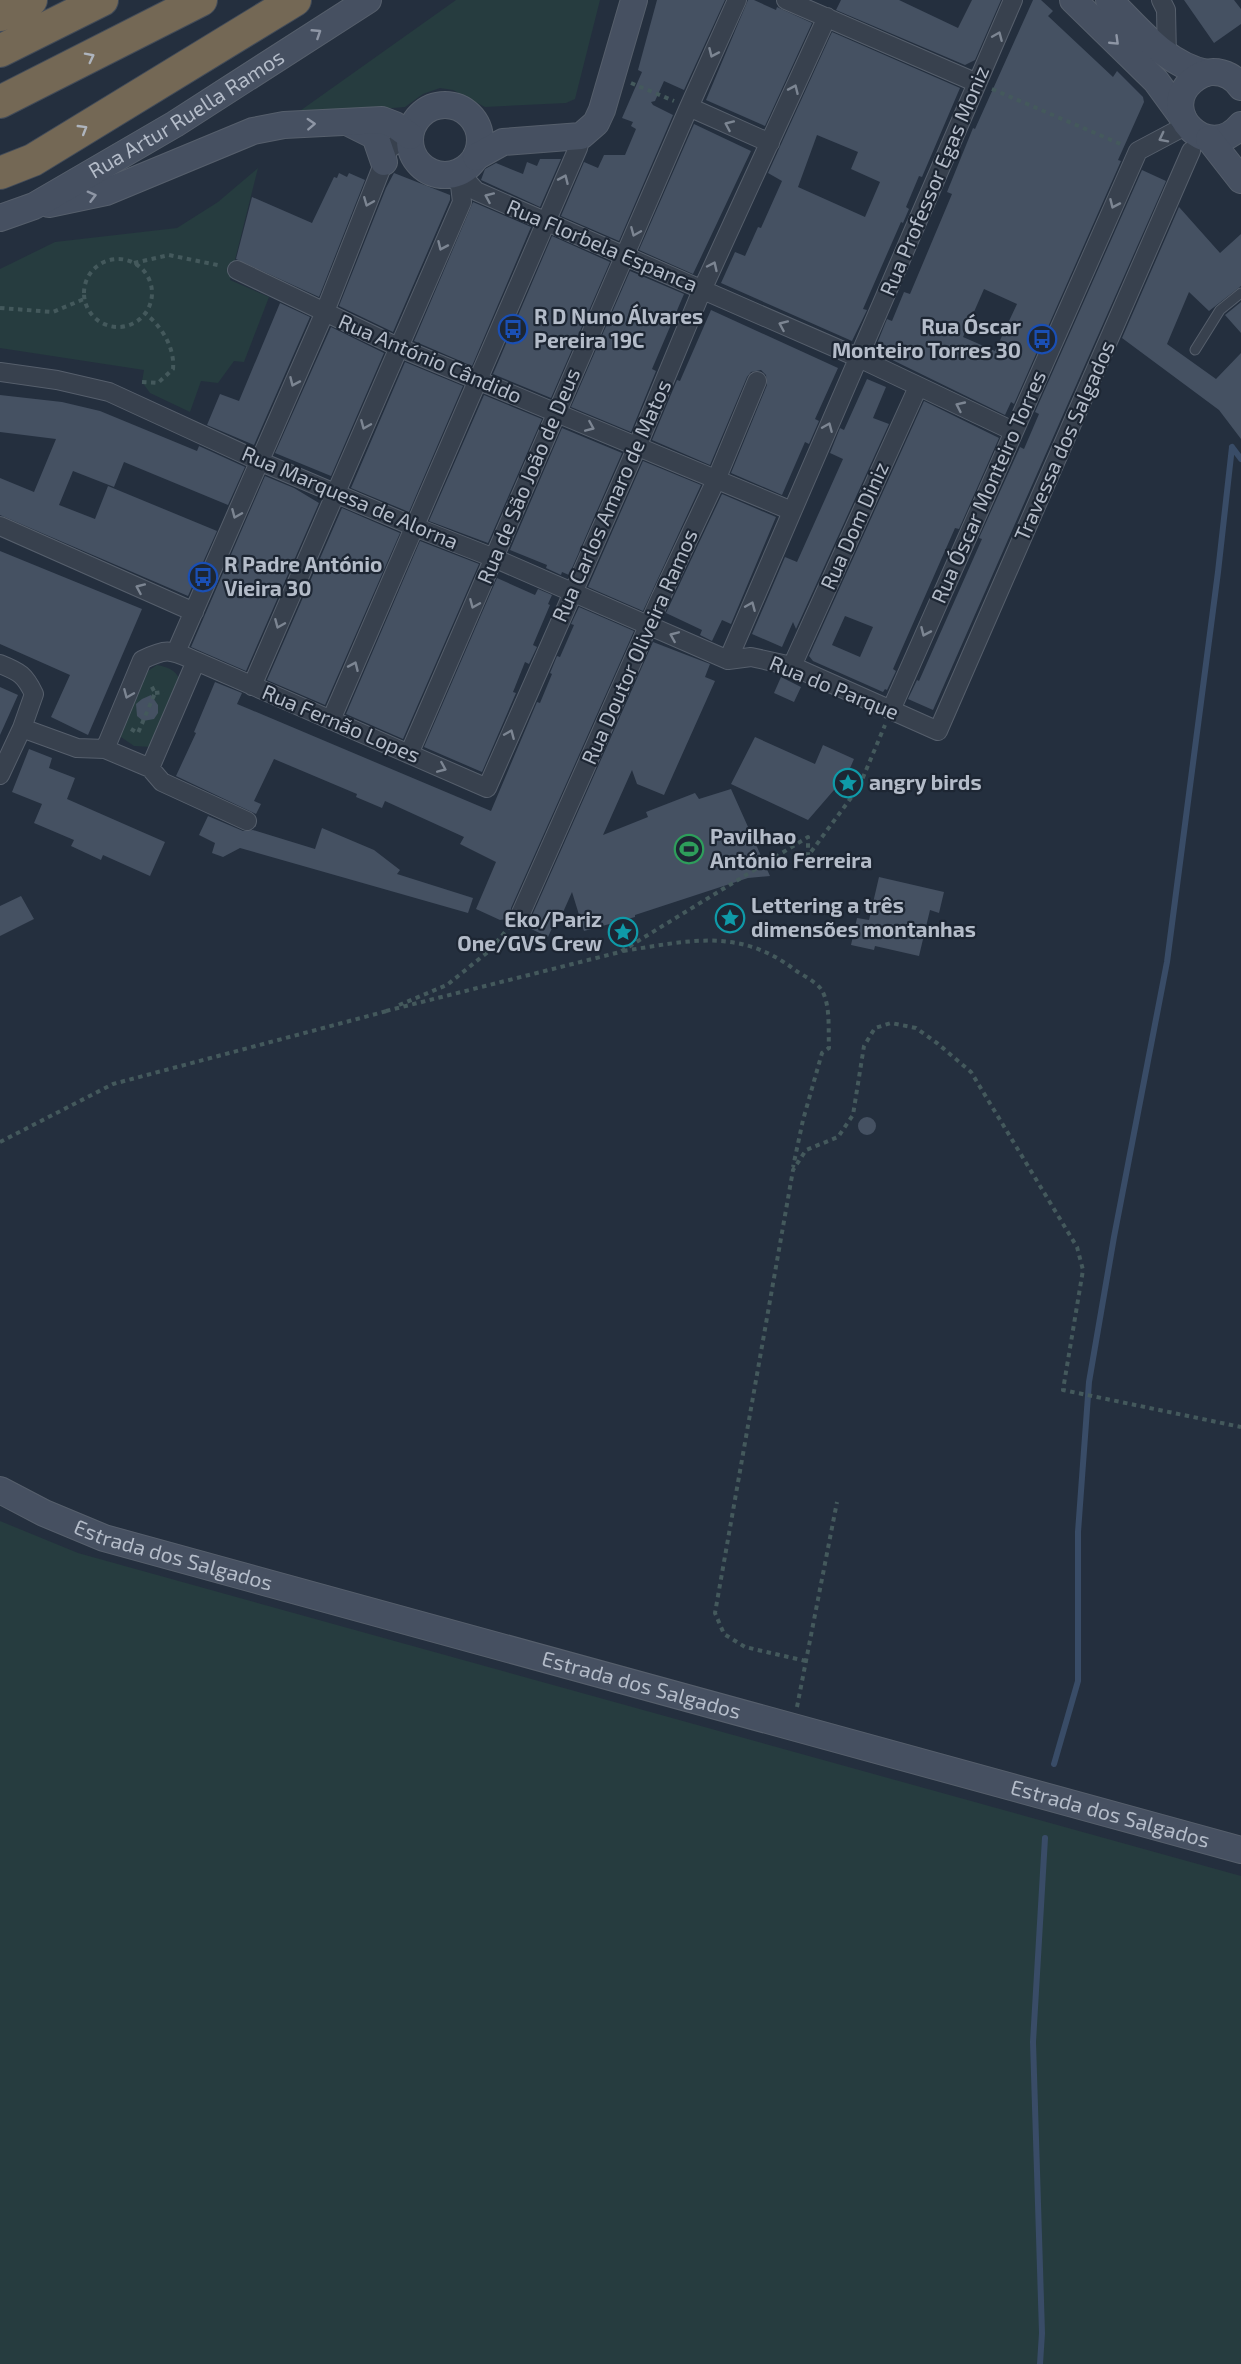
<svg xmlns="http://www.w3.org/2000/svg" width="1241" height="2364" font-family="'Exo 2',sans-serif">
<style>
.green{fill:#263c3f}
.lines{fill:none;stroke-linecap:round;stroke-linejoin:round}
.stream{stroke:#394c67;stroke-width:6}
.building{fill:#455162;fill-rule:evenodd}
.lane-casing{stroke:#565f6c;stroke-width:11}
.street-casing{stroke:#565f6c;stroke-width:20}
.secondary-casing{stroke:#565f6c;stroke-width:28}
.highway-casing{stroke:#434c59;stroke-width:34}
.path{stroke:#44595c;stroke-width:4;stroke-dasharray:4.5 4.5;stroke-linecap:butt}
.lane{stroke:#38414e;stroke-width:9}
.street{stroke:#38414e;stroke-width:18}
.secondary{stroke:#465061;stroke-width:26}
.highway{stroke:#746855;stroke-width:32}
.oneway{stroke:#8e96a5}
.oneway2{stroke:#7c8592}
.oneway3{stroke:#aeb4bd}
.labels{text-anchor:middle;stroke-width:4.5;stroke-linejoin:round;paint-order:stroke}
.street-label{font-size:21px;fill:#b4bcc9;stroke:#1d2633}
.poi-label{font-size:21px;font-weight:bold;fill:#b4bcc9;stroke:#1d2633;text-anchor:start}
</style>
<rect width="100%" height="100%" fill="#242f3e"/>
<path class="green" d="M 456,0 L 600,0 L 575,99 L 566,103 L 485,107 L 453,90 L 440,88 L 423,94 L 405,107 L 303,115 L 297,113 Z
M 258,168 L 230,280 L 269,297 L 244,362 L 234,361 L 218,383 L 201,381 L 190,412 L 150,393 L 142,382 L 144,370 L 0,348 L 0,269 L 55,242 L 177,228 L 218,202 Z
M 157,665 C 167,667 175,669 180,680 L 151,747 L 134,746 L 121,737 L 121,730 L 148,671 Z
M 0,1521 L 78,1553 L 1241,1876 L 1241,2364 L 0,2364 Z"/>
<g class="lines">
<path class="stream" d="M 1232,447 L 1241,459
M 1054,1764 L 1078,1681 L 1078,1532 L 1089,1382 L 1114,1237 L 1167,962 L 1218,572 L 1232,447
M 1040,2364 L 1042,2333 L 1033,2042 L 1045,1838"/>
</g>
<path class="building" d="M 657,0 L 725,0 L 684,90 L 664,81 L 655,101 L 651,102 L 653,105 L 673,115 L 619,241 L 561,216 L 584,162 L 598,168 L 604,155 L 625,155 L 636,129 L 631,126 L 633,122 L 622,118 L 642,72 L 638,70 Z
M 748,0 L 754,0 L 776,10 L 777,7 L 812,23 L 765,126 L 706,100 Z
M 841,0 L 899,0 L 958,28 L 972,0 L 1001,0 L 975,60 L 965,65 L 836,10 Z
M 1033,0 L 1041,0 L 1053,11 L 1048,16 L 1113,77 L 1117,71 L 1143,97 L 1144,102 L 1118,160 L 1121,161 L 1014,404 L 1011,402 L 1005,415 L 874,351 L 887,319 L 892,321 L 904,292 L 910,294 L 952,194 L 947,192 L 973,128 L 975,129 ZM 984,289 L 1017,304 L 995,351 L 963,337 Z
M 1184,0 L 1234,0 L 1241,9 L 1241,24 L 1214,43 Z
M 832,32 L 960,88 L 922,177 L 919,176 L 906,207 L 909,209 L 903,223 L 901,222 L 863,309 L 867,310 L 852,341 L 721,283 L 735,252 L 745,256 L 758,227 L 761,228 L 782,181 L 768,173 ZM 817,135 L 858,152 L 851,169 L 880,182 L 865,217 L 798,187 Z
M 694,124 L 751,151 L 693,274 L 639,250 Z
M 540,159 L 561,159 L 540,207 L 481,180 L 485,169 L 496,163 L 523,174 L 527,162 L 537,166 Z
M 1142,170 L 1166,181 L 933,710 L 908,699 L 917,680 L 919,681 L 982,539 L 979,538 L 1020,447 L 1024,449 L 1039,414 L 1035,412 Z
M 339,173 L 347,177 L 349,173 L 365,180 L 319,297 L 236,259 L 252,197 L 312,223 L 334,177 L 337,178 Z
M 394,173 L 450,195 L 450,200 L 393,332 L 339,306 L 386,188 Z
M 473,202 L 531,227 L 472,366 L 414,341 Z
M 1179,207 L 1220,253 L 1241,234 L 1241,286 L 1209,311 L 1189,292 L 1167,344 L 1216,379 L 1241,353 L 1241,439 L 1219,410 L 1122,338 Z
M 552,236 L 610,262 L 551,398 L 493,374 Z
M 630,271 L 684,294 L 652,369 L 656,371 L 631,432 L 571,407 Z
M 1241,302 L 1241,333 L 1225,315 Z
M 280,303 L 310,317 L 254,445 L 207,425 L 220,394 L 239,401 Z
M 711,310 L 838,368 L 815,419 L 819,421 L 809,444 L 805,442 L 782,495 L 731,473 L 767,385 L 766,375 L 761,370 L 751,372 L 747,377 L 710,465 L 652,440 L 677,380 L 680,381 Z
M 331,327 L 384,353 L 331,476 L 275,453 Z
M 405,362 L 463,386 L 409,512 L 351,488 Z
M 867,379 L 886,387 L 873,418 L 889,424 L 796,629 L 793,622 L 782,647 L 752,634 L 785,557 L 797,562 L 843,459 L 830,453 L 840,428 L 844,430 Z
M 0,395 L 62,402 L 100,411 L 197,451 L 199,446 L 245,467 L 228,505 L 124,462 L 114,487 L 73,471 L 59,505 L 95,519 L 108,486 L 217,531 L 188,596 L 0,515 L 0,478 L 34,492 L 56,439 L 0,432 Z
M 484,395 L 542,419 L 488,543 L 429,521 Z
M 924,401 L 999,438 L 959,529 L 955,528 L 893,669 L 896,671 L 887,690 L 885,689 L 883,692 L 813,661 L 809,656 ZM 845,616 L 873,627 L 860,657 L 832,645 Z
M 562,428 L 622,453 L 569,575 L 562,572 L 561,575 L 546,568 L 547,565 L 510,550 Z
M 643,461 L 701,485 L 643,611 L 588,587 Z
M 265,476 L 294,488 L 319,503 L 246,671 L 191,647 Z
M 722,494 L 776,517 L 731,624 L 722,620 L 712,641 L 700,635 L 702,630 L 666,613 Z
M 342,508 L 400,533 L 325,705 L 267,680 Z
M 420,541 L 479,564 L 403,739 L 346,714 Z
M 0,551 L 142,609 L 88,735 L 51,717 L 70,675 L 0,644 Z
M 497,578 L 535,595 L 538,589 L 552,595 L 548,604 L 550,605 L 533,645 L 537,647 L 529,664 L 525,662 L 513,692 L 516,693 L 482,772 L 424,747 Z
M 579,607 L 634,631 L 511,908 L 511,918 L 500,920 L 476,909 L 496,862 L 460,844 L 464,837 L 385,801 L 382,808 L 356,797 L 357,794 L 274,759 L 254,801 L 261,804 L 256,814 L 176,776 L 196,733 L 194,732 L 215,682 L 242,693 L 237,704 L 249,709 L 491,811 L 537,702 L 540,703 L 552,674 L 550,673 L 557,656 L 560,657 L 574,625 L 571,624 Z
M 653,642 L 710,664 L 705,677 L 715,681 L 664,795 L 637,784 L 632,770 L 603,835 L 648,817 L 646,812 L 695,793 L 699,799 L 731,789 L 770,876 L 748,878 L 635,915 L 635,917 L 584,931 L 572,892 L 560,919 L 557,917 L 548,937 L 527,927 Z
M 781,677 L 801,687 L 794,702 L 774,693 Z
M 0,687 L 18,695 L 0,735 Z
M 151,695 L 158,705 L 158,713 L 154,719 L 143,721 L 137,716 L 136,704 L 142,699 Z
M 755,737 L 815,764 L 823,745 L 854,759 L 847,775 L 808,820 L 731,784 Z
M 29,749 L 52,758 L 49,768 L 75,778 L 67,799 L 165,842 L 150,876 L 103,855 L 101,860 L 71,846 L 74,840 L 34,823 L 42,804 L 12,792 Z
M 208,816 L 243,831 L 253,830 L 315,849 L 322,828 L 374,850 L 400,870 L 397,874 L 473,898 L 468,913 L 240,848 L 223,857 L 212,853 L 215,843 L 199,835 Z
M 879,877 L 944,892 L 939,913 L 930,910 L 919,956 L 875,946 L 874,950 L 851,945 L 857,918 L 869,920 Z
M 21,896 L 34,919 L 0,936 L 0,906 Z
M858 1126a9 9 0 1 1 18 0a9 9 0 1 1-18 0Z"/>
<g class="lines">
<g class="lane-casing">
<path id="lane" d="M 1195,350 L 1220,310 L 1241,293"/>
</g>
<g class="street-casing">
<path id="street" d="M 786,0 L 977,83
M 1161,0 L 1166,10 L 1167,57
M 689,107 L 770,143
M 462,171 L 467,181 L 476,191 L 859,358 L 1013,431
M 237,270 L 398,347 L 792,511
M 0,372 L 57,380 L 109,392 L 259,461 L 415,527 L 494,558 L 728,660
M 0,526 L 194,612
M 176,652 L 324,314 L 389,149 L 396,144 L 410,145
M 728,660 L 751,657 L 792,666 L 938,731 L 1191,151
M 728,660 L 1013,0
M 196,661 L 150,768 L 105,749 L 142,660 C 168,647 170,650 196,661 L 487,788 L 637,447 L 702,290 L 827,17
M 0,664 C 20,672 25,675 34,694 L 22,728 L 0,775
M 792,666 L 918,387
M 252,686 L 462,202 L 460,185 L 451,174
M 891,710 L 1138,151 L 1187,125
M 331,720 L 578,148 L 581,136
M 22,728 L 77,748 L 105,749
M 409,754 L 689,107 L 737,0
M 150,768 L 162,782 L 247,821
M 521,913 L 661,597 L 716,480 L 757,381"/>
</g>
<g class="secondary-casing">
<g id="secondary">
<path d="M 1073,0 L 1156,81 L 1183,118"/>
<path d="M 1109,0 C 1139,29 1165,64 1206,73"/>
<path d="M 1241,87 C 1235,78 1225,72 1213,72 C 1206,72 1198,76 1192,81 C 1157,111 1208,164 1241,125"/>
<circle cx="445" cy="140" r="35"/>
<path d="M 349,123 L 375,136 L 384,162"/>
<path d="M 1209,139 L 1241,180"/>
<path d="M 476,157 L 503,142 L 581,136 L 596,123 L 602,110 L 634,0"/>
<path d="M 49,204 L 106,192 L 253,131 L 284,125 L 382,120 L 395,125 L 410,136"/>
<path id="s1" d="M 0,218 L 34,206 L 175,124 L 368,0"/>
<path id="s2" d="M 0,1490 L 44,1513 L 104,1538 L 1241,1850"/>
</g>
</g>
<g class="highway-casing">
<path id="highway" d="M 0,15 L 31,0
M 0,51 L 102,0
M 0,102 L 201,0
M 0,173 L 33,160 L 295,0"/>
</g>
<path class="path" d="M 631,83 L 674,101
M 992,89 L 1123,145
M84 293a34 34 0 1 1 68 0a34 34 0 1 1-68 0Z
M 134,263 L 169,255 L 222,266
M 0,308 L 53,312 L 84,299
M 142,382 L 158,383 L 173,369 C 175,348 162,327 146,314
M 155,693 L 164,692
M 131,729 L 138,733 L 155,693 L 151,685
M 623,951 C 688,941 739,927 795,970 C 802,975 815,981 821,989 C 831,1004 828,1031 829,1048 L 822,1053 L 803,1120 L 793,1167
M 399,1005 L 447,985 L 489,951 L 510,926
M 386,1011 L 620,952 L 808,837 L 808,856 L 859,787 L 885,725
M 0,1142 L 113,1084 L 387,1011
M 806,1661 L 745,1647 L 724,1634 L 715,1613 L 793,1170 L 806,1150 L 838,1137 L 853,1115 L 864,1046 L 875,1028 L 891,1023 L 916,1028 L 937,1043 L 971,1072 L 1077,1247 L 1083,1270 L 1063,1390 L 1241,1427
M 797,1707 L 837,1502"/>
<use href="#lane" class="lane"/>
<use href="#street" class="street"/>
<use href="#secondary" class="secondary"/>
<use href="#highway" class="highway"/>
</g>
<defs><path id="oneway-chevron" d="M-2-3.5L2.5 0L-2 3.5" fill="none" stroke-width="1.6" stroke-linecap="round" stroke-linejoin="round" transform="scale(1.5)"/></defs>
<g class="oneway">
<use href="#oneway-chevron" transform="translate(317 33) rotate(-33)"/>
<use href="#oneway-chevron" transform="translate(1115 41) rotate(44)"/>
<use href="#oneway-chevron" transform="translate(311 124) rotate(-3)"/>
<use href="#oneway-chevron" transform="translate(92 196) rotate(-15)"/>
</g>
<g class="oneway2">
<use href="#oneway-chevron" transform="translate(998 36) rotate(-67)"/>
<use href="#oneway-chevron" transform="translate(713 53) rotate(114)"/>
<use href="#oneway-chevron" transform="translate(794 89) rotate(-66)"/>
<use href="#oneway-chevron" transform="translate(729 125) rotate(-156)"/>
<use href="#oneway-chevron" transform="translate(1163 138) rotate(153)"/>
<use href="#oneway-chevron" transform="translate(564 179) rotate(-66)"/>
<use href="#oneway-chevron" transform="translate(489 197) rotate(-156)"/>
<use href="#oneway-chevron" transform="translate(368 202) rotate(112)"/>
<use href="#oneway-chevron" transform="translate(1114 204) rotate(114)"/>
<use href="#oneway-chevron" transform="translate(635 232) rotate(113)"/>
<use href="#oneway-chevron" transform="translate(442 246) rotate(114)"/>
<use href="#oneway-chevron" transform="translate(713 266) rotate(-65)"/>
<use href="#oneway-chevron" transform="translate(783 325) rotate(-156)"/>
<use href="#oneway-chevron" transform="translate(294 382) rotate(114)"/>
<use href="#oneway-chevron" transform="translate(960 406) rotate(-155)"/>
<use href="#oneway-chevron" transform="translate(365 425) rotate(113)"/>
<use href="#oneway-chevron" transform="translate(590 427) rotate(23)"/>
<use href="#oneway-chevron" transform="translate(828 427) rotate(-67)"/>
<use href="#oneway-chevron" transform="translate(236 514) rotate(113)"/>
<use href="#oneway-chevron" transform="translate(140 588) rotate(-156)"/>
<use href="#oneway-chevron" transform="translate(474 604) rotate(113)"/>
<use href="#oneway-chevron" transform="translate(751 606) rotate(-67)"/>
<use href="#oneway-chevron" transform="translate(279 624) rotate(113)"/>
<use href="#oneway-chevron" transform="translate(925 632) rotate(114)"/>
<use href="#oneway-chevron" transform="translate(674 636) rotate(-157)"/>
<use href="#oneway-chevron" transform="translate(354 666) rotate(-66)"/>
<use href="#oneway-chevron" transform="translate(128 694) rotate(113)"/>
<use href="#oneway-chevron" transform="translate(510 734) rotate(-67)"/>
<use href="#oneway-chevron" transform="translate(442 768) rotate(23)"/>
</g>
<g class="oneway3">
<use href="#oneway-chevron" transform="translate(90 57) rotate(-27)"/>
<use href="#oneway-chevron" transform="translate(83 129) rotate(-31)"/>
</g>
<defs>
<g id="bus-ring" transform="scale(1.5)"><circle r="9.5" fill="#1d2633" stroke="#1a4fb4" stroke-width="1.5"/><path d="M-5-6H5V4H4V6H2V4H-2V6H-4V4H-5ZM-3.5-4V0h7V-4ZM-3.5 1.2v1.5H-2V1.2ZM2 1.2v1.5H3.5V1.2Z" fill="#1a4fb4"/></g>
<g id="sight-ring" transform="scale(1.5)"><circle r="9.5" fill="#1d2633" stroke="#0f9aa8" stroke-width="1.5"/><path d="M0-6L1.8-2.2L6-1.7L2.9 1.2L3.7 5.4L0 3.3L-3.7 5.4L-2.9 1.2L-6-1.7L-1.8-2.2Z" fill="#0f9aa8"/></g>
<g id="stadium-ring" transform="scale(1.5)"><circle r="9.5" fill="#1d2633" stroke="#2e9e5b" stroke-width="1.5"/><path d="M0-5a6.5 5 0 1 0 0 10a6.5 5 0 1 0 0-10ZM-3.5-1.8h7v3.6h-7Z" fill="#2e9e5b"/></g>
</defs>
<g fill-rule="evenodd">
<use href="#bus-ring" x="513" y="329"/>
<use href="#bus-ring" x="1042" y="339"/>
<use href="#bus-ring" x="203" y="577"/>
<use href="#sight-ring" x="848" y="783"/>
<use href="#stadium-ring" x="689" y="849"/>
<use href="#sight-ring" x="730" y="918"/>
<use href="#sight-ring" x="623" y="932"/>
</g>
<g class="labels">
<g class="street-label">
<text dy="7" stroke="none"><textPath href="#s1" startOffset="214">Rua Artur Ruella Ramos</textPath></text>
<text transform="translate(935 181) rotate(-67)" y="7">Rua Professor Egas Moniz</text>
<text transform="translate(602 246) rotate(23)" y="7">Rua Florbela Espanca</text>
<text transform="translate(430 359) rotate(23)" y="7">Rua António Cândido</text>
<text transform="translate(1065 441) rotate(-66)" y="7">Travessa dos Salgados</text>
<text transform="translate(529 476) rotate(-67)" y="7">Rua de São João de Deus</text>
<text transform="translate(989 487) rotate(-66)" y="7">Rua Óscar Monteiro Torres</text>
<text transform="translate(350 498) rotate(23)" y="7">Rua Marquesa de Alorna</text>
<text transform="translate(612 501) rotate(-66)" y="7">Rua Carlos Amaro de Matos</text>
<text transform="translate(855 526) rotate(-66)" y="7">Rua Dom Diniz</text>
<text transform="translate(640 647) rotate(-66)" y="7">Rua Doutor Oliveira Ramos</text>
<text transform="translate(834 688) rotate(22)" y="7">Rua do Parque</text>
<text transform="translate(341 724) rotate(23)" y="7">Rua Fernão Lopes</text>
<text dy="7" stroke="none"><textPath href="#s2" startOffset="186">Estrada dos Salgados</textPath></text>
<text dy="7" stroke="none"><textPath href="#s2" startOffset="672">Estrada dos Salgados</textPath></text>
<text dy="7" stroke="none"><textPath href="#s2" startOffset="1158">Estrada dos Salgados</textPath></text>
</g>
<g class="poi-label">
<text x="534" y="324">R D Nuno Álvares<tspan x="534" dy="24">Pereira 19C</tspan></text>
<text x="1021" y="334" text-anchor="end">Rua Óscar<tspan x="1021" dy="24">Monteiro Torres 30</tspan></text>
<text x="224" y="572">R Padre António<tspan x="224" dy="24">Vieira 30</tspan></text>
<text x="869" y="790">angry birds</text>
<text x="710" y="844">Pavilhao<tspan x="710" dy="24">António Ferreira</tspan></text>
<text x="751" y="913">Lettering a três<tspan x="751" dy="24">dimensões montanhas</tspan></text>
<text x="602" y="927" text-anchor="end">Eko/Pariz<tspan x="602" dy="24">One/GVS Crew</tspan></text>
</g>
</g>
</svg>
